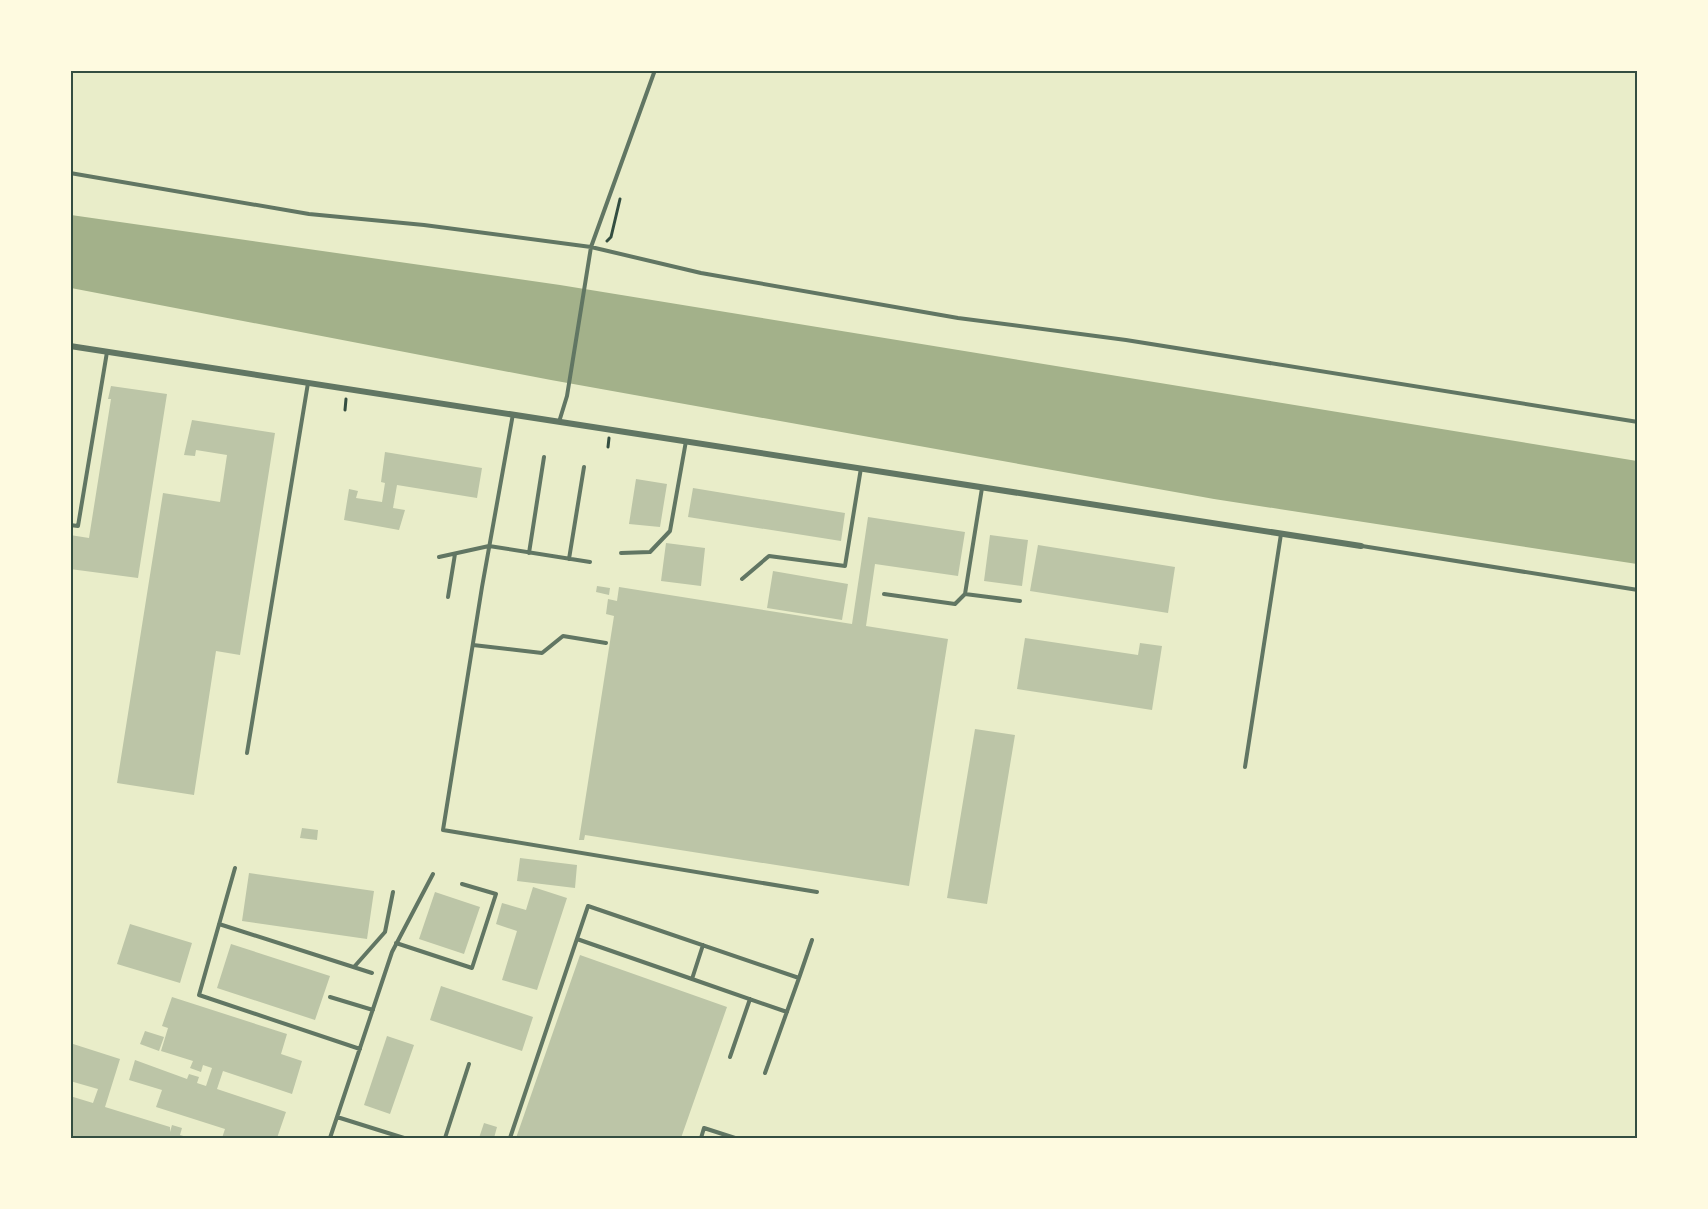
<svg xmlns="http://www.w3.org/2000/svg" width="1708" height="1209" font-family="Barlow,sans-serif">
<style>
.water{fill:#a3b18a}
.building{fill:#bcc5a7}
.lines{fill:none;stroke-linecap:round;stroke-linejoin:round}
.path{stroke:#344e41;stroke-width:3}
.service{stroke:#617663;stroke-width:4}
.minor{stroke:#617663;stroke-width:6}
.neatline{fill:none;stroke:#344e41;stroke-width:2}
</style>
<rect width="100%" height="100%" fill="#e9edc9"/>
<path class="water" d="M 71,215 L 560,285 L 1637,461 L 1637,564 L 1214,499 L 551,380 L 71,288 Z"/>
<path class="building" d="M 111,386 L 167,394 L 138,578 L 70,569 L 70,535 L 89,538 L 111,399 L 108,399 Z
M 192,420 L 275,433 L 240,655 L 216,651 L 194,795 L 117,783 L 163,493 L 220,502 L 227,455 L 196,450 L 195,456 L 184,455 Z
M 385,452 L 482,468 L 477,498 L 397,485 L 393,508 L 405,510 L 399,530 L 344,520 L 349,489 L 358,491 L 356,498 L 382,502 L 385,483 L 381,482 Z
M 636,479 L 667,484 L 660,527 L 629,524 Z
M 693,488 L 845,513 L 841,541 L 688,517 Z
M 868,517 L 965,532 L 958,576 L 875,564 L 866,626 L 948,639 L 909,886 L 585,835 L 584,840 L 579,840 L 614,616 L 606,614 L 608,599 L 617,601 L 619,587 L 852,624 Z
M 990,535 L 1028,540 L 1022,586 L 984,581 Z
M 666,543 L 705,548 L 701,586 L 661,581 Z
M 1038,545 L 1175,567 L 1168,613 L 1030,591 Z
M 773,571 L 848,584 L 842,620 L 767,608 Z
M 597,586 L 610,588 L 609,595 L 596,592 Z
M 1025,638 L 1138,655 L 1140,643 L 1162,646 L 1152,710 L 1017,689 Z
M 975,729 L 1015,735 L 987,904 L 947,898 Z
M 302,828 L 318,830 L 317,840 L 300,838 Z
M 520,858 L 577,865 L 575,888 L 517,881 Z
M 249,873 L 374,891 L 367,939 L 242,921 Z
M 533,887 L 567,898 L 537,990 L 502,980 L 517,931 L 496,924 L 502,903 L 526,910 Z
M 435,892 L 480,907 L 464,954 L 419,939 Z
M 130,924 L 192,943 L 180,983 L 117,964 Z
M 231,944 L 330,976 L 315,1020 L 217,988 Z
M 580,955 L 727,1007 L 681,1138 L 516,1138 Z
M 441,986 L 533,1017 L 522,1051 L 430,1020 Z
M 172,997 L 287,1034 L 281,1054 L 302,1061 L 292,1094 L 223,1071 L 217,1089 L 286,1112 L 277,1138 L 222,1138 L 225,1129 L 156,1107 L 162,1090 L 129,1080 L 135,1060 L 187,1079 L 189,1074 L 199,1077 L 197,1083 L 206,1086 L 212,1068 L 203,1065 L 201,1072 L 190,1068 L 193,1061 L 161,1051 L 168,1028 L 162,1026 Z
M 145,1031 L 164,1037 L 159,1051 L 140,1044 Z
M 387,1036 L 414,1045 L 390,1114 L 364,1105 Z
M 70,1043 L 120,1059 L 105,1107 L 170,1127 L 170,1132 L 172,1125 L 182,1128 L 180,1135 L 190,1138 L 70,1138 L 70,1096 L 93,1103 L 98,1089 L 70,1081 Z
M 484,1123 L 497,1127 L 494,1138 L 479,1138 Z"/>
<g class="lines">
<path class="path" d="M 607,241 L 611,237 L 620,199
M 345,410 L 346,399
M 608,447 L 609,438"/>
<path class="service" d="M 70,173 L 309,214 L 424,225 L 591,247 L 701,273 L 958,318 L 1126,340 L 1638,422
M 513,414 L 482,587 L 443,830 L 817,892
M 559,422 L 567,396 L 591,247 L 655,70
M 982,488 L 965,594 L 1020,601
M 70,525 L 78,526 L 107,352
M 1362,546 L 1638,590
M 529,553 L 544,457
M 621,553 L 650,552 L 670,531 L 686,441
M 439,557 L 489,546 L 590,562
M 569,559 L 584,467
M 742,579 L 769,556 L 845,566 L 861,468
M 884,594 L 955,604 L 965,594
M 448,597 L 455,554
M 473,645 L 542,653 L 563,636 L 606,643
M 247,753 L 308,383
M 1245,767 L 1281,534
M 235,868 L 199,995 L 360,1049
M 219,924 L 372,973
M 577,939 L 692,979
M 396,943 L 472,968 L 496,894 L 462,884
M 703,945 L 692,979 L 787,1012
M 354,967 L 385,932 L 393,892
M 330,997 L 373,1010
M 730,1057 L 750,999
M 765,1073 L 799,978
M 337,1117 L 404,1138
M 330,1138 L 392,952 L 433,874
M 445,1138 L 469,1064
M 510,1138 L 588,906 L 799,978 L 812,940
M 701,1138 L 704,1128 L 735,1138"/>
<path class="minor" d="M 70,346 L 1361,546"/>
</g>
<rect width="1708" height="1209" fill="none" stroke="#fefae0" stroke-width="144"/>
<rect x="72" y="72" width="1564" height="1065" class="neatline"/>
</svg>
